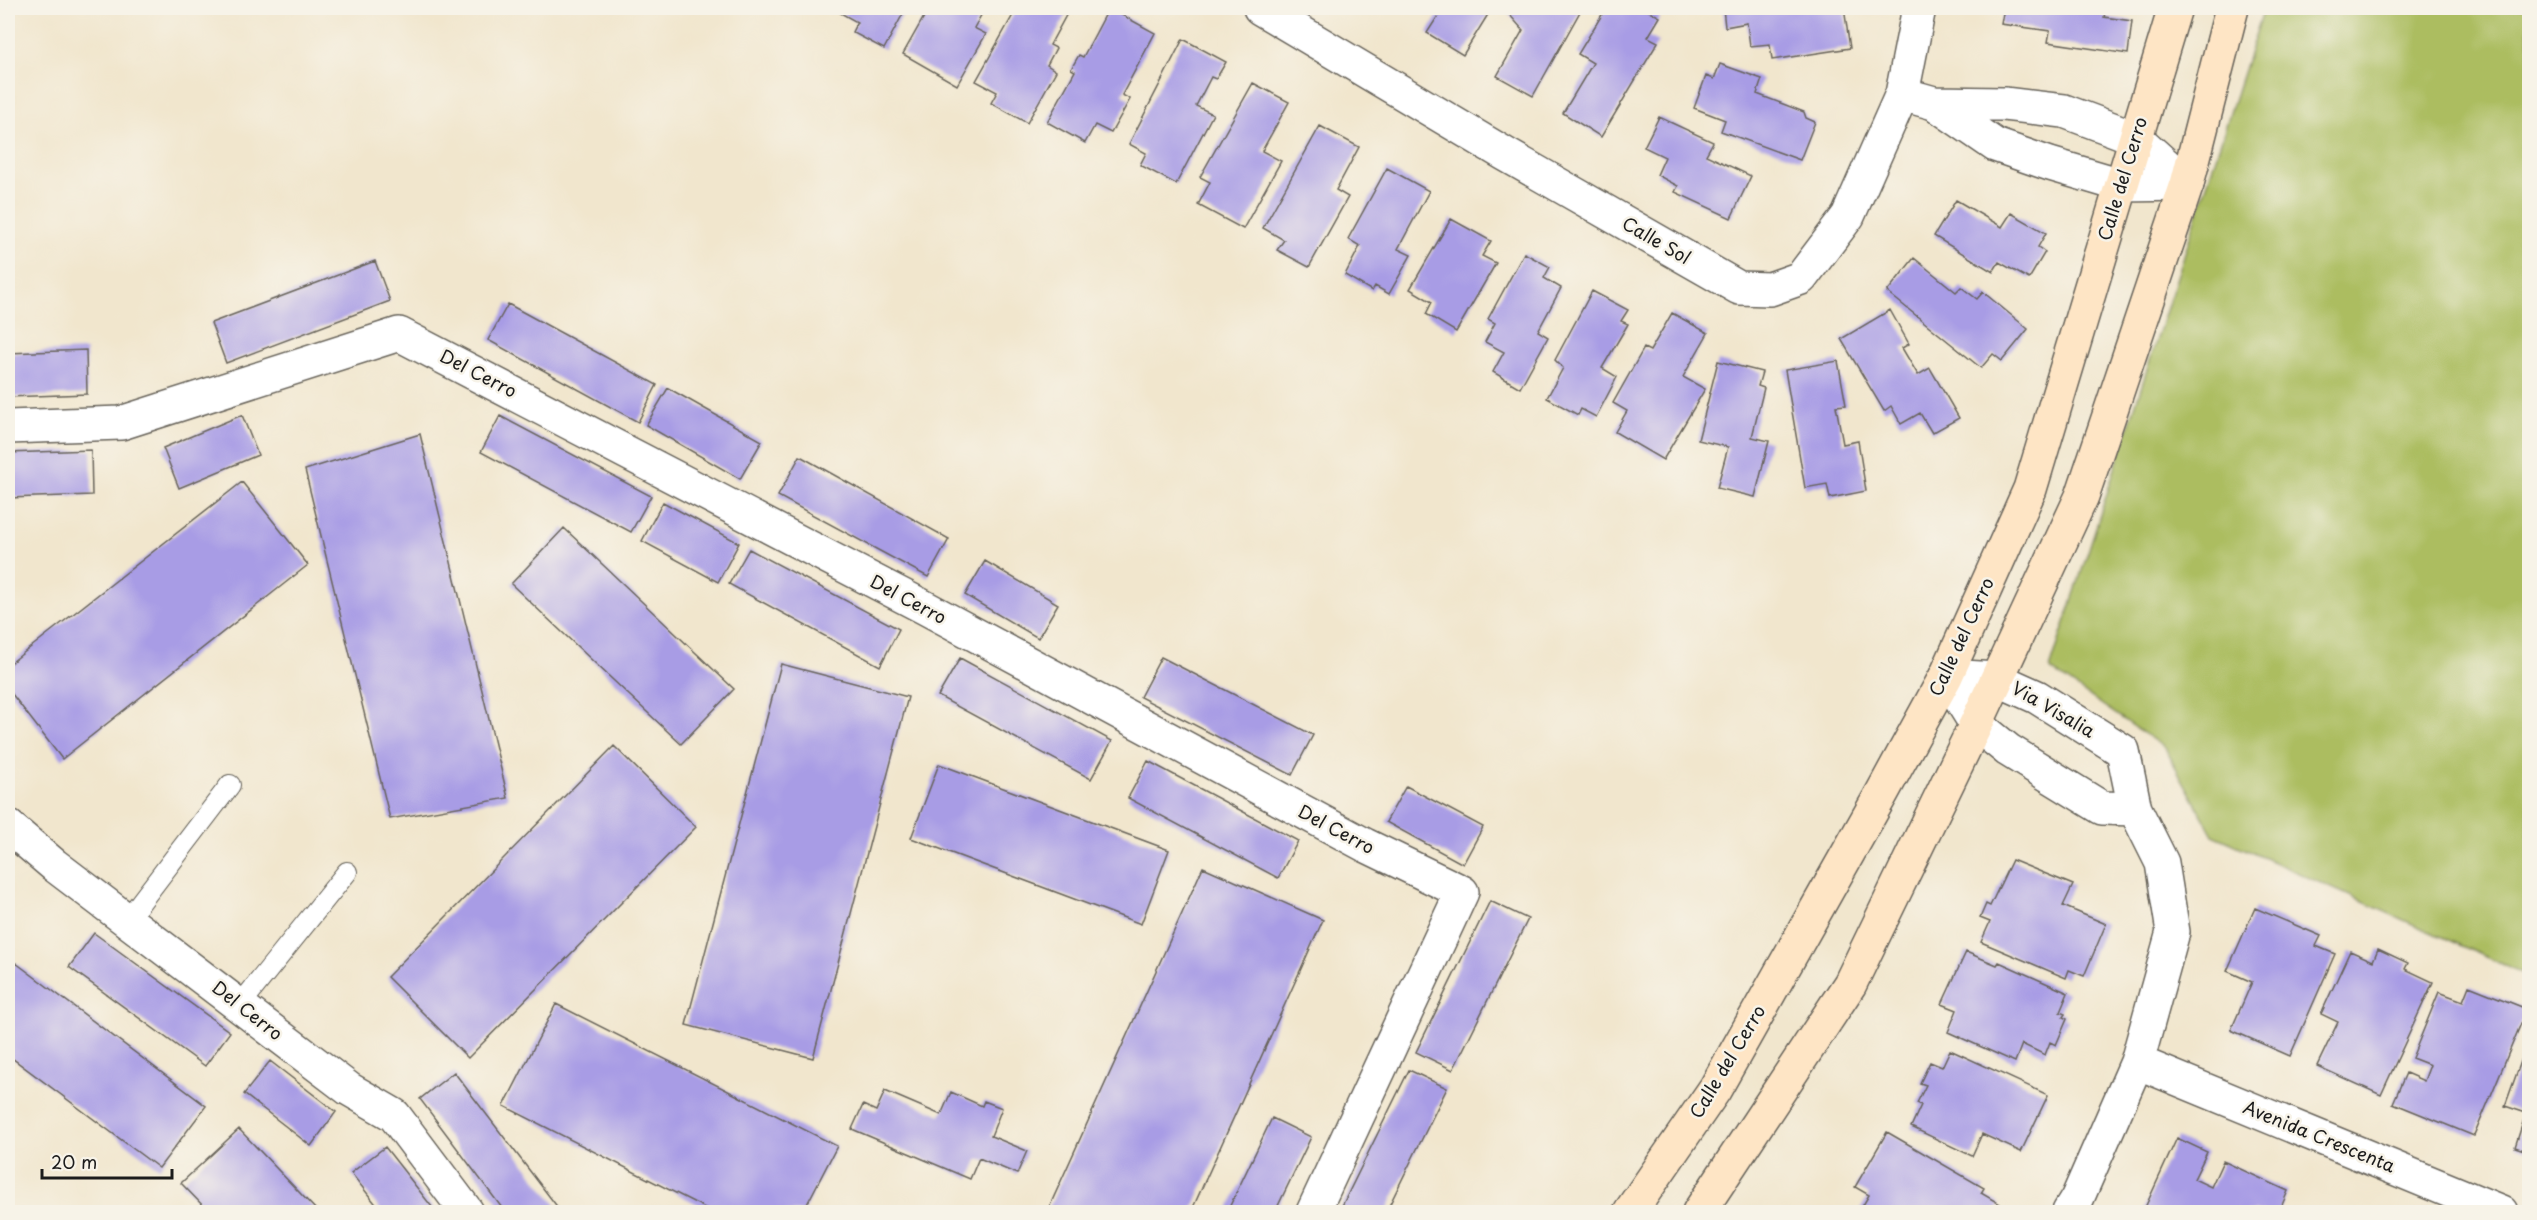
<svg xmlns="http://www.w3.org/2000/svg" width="2537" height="1220" font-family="'Playpen Sans',sans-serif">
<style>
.green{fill:#acbd60;stroke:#646c3e;stroke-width:1.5}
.building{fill:#a89ce5}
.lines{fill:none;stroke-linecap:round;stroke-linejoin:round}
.lane-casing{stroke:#67635a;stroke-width:22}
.street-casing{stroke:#67635a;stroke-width:36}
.secondary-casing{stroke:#67635a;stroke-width:36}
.lane{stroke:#fff;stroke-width:20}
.street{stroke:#fff;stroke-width:33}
.secondary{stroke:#fee5c5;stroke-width:33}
.labels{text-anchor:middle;stroke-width:5;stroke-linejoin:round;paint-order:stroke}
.street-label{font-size:18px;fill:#1c1c1c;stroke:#f7f3e8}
</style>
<rect width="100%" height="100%" fill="#f7f3e8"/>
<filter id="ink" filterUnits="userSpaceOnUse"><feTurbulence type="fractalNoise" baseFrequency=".0167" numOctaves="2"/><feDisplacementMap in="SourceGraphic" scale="12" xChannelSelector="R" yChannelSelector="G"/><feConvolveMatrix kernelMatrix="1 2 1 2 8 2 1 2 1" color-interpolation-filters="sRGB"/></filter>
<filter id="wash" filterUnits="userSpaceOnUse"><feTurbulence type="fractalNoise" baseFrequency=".008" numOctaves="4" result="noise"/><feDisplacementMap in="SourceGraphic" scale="24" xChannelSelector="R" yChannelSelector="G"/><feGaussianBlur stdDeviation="1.35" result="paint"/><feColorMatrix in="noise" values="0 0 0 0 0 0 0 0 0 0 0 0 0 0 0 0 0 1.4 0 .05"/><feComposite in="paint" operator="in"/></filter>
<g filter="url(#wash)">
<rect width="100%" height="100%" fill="#f1e6cd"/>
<path class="green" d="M 2264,8 L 2529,8 L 2529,976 L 2213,835 L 2165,748 L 2050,669 Z"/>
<g id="blocks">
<path class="building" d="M 836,8 L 906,8 L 884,49 L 852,32 L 857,22 L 835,10 Z
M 929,8 L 985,8 L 974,28 L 986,34 L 957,85 L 903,54 Z
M 1017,8 L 1070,8 L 1050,45 L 1056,48 L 1047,65 L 1056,71 L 1027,123 L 991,103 L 997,92 L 976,81 Z
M 1109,8 L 1155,33 L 1122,95 L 1130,99 L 1111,133 L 1095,125 L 1085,143 L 1047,122 L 1075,71 L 1071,69 L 1079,55 L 1083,57 Z
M 1443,8 L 1492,8 L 1463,55 L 1427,33 Z
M 1512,8 L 1582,8 L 1533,96 L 1497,76 L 1523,30 L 1508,13 Z
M 1606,8 L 1644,8 L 1660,17 L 1648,37 L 1658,42 L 1601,137 L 1563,113 L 1593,63 L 1578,54 Z
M 1723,8 L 1844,8 L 1850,48 L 1772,60 L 1770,44 L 1750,46 L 1747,23 L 1725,27 Z
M 2004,8 L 2106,8 L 2104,17 L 2132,21 L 2128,54 L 2048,42 L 2050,31 L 2001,24 Z
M 1183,39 L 1226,62 L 1216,79 L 1211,77 L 1196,106 L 1213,114 L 1176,184 L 1140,165 L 1146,153 L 1129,144 Z
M 1720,64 L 1762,79 L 1757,94 L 1804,112 L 1806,118 L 1815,122 L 1800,160 L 1721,131 L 1725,120 L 1694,108 L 1706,76 L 1714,79 Z
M 1253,83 L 1289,102 L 1262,151 L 1281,161 L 1243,229 L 1198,205 L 1210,182 L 1200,177 Z
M 1659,117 L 1713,142 L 1706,155 L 1751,176 L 1731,218 L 1675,192 L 1678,186 L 1657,175 L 1665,157 L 1644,147 Z
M 1320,126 L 1359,147 L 1336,190 L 1348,197 L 1309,267 L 1277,250 L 1284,240 L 1263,228 Z
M 1387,168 L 1429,191 L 1398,249 L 1411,255 L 1389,294 L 1375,286 L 1372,291 L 1345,275 L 1360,246 L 1348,239 Z
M 1956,200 L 2002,227 L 2011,213 L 2046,233 L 2038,247 L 2045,252 L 2029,279 L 1999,262 L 1993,272 L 1934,236 Z
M 1451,219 L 1491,241 L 1482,256 L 1496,263 L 1456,332 L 1426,314 L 1432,302 L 1410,289 Z
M 1524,253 L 1550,267 L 1544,278 L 1561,288 L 1538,331 L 1548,337 L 1520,388 L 1493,372 L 1504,352 L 1485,342 L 1495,323 L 1488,319 Z
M 1914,258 L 1956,292 L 1961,287 L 1977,299 L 1983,292 L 2028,329 L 2002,361 L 1993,354 L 1981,368 L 1887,292 Z
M 375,261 L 390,301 L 226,363 L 211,323 Z
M 1592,291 L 1628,310 L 1621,321 L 1628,324 L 1602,368 L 1617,377 L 1596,417 L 1581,409 L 1578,415 L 1547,398 L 1563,368 L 1555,360 Z
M 508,304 L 657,385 L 638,422 L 488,340 Z
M 1890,310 L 1909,344 L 1902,348 L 1918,375 L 1930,368 L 1959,418 L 1932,433 L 1920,413 L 1901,424 L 1891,406 L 1884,411 L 1841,339 Z
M 1672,313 L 1708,333 L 1683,377 L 1705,389 L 1663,460 L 1615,432 L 1627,411 L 1613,403 L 1644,348 L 1650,351 Z
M 86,350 L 87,394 L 8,397 L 8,353 Z
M 1718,361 L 1762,372 L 1758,386 L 1764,388 L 1752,437 L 1769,441 L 1755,497 L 1717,488 L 1728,447 L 1698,440 Z
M 1838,361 L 1846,405 L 1836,406 L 1843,444 L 1858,441 L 1866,491 L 1830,498 L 1827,484 L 1805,488 L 1785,370 Z
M 668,388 L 762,441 L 740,479 L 646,425 Z
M 242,415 L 258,455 L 179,488 L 163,448 Z
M 500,416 L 651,496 L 631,532 L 481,452 Z
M 420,434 L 508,798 L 390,819 L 305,470 Z
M 91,450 L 92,495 L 8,498 L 8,453 Z
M 800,456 L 949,539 L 928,577 L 778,496 Z
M 242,482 L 308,565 L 62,759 L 8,689 L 8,665 Z
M 663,502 L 739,543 L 718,582 L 642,541 Z
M 564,528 L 734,689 L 681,744 L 511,584 Z
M 749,549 L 899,629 L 880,666 L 729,584 Z
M 985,561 L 1058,604 L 1038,638 L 965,595 Z
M 1161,657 L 1313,735 L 1292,775 L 1140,697 Z
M 960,658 L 1112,741 L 1091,779 L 938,696 Z
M 781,664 L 908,697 L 813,1058 L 686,1025 Z
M 614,746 L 696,827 L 468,1058 L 387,977 Z
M 1148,761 L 1298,841 L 1278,878 L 1128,798 Z
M 939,764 L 1169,850 L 1141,924 L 911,838 Z
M 1406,786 L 1483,827 L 1463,864 L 1386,822 Z
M 2012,860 L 2073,885 L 2063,906 L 2106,924 L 2084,976 L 2069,970 L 2066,978 L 1981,942 L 1990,922 L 1980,918 L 1986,904 L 1990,906 Z
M 1203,867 L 1323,920 L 1191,1212 L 1047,1212 Z
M 1490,901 L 1528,919 L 1453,1070 L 1416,1052 Z
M 2255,908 L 2321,936 L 2316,946 L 2335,954 L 2290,1056 L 2231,1030 L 2252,982 L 2227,971 Z
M 94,933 L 230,1032 L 205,1066 L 69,967 Z
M 2378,949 L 2408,963 L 2405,969 L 2433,982 L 2381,1095 L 2317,1066 L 2338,1022 L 2321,1014 L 2350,951 L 2373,961 Z
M 1966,952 L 1997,965 L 1999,962 L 2068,993 L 2060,1012 L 2065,1014 L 2063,1017 L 2067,1019 L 2056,1045 L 2050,1042 L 2045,1055 L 2022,1044 L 2015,1062 L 1948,1032 L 1957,1010 L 1942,1004 Z
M 16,963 L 206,1106 L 159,1168 L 8,1055 L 8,974 Z
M 2469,986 L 2527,1009 L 2474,1136 L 2393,1103 L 2406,1073 L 2424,1081 L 2430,1065 L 2412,1058 L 2439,992 L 2463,1001 Z
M 556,1004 L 837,1146 L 803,1212 L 713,1212 L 504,1106 Z
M 2529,1039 L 2530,1039 L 2530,1152 L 2515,1147 L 2526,1113 L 2505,1106 Z
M 1950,1050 L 2048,1095 L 2021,1152 L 1982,1134 L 1972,1156 L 1911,1127 L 1921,1105 L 1917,1103 L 1926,1085 L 1920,1083 L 1930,1062 L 1942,1067 Z
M 270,1061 L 336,1112 L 311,1146 L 244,1094 Z
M 1409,1070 L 1447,1088 L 1386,1212 L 1339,1212 Z
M 454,1072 L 559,1209 L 554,1212 L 505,1212 L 420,1099 Z
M 885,1091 L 941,1115 L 951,1092 L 982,1106 L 984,1101 L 1002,1108 L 991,1136 L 1027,1151 L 1017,1174 L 979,1158 L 970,1179 L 852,1129 L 863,1105 L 876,1111 Z
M 1272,1118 L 1311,1137 L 1275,1212 L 1227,1212 Z
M 239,1129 L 318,1212 L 209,1212 L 181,1183 Z
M 1887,1132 L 1984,1188 L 1981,1193 L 2000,1204 L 1995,1212 L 1859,1212 L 1869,1195 L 1855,1187 Z
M 2177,1138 L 2207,1152 L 2194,1179 L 2211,1187 L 2223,1161 L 2288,1191 L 2279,1212 L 2143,1212 Z
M 385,1147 L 436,1212 L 382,1212 L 351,1173 Z"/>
</g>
</g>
<g filter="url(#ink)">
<use href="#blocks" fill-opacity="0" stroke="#67635a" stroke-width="1.5"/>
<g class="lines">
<g class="lane-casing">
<path id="lane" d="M 127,920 L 230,785
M 240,1005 L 347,872"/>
</g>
<g class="street-casing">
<path id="street" d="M 1260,8 L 1505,154 L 1739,288 L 1770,289 L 1801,278 L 1848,216 L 1902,94 L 1919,8
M 1902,94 L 1934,103 L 2004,104 L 2064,111 L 2136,138 L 2187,184
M 1934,103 L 1995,145 L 2050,164 L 2121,185 L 2187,184
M 8,427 L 121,423 L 399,334 L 924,607 L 1365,845 L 1462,892 L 1313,1212
M 1946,676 L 1997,679 L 2037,697 L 2123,751 L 2135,809 L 2162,863 L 2173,932 L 2137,1062 L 2077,1199 L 2069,1212
M 1946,676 L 1976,724 L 2008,750 L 2102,808 L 2135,809
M 8,826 L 54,865 L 349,1089 L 394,1115 L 467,1212
M 2137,1062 L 2501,1212"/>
</g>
<g class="secondary-casing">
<path id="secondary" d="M 1630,1212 L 1715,1089 L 1882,793 L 1946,676 L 2030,489 L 2175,8
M 1699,1212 L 1850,984 L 1976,724 L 2082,496 L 2187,184 L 2232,8"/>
</g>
<use href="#lane" class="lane"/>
<use href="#street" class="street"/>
<use href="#secondary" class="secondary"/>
</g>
</g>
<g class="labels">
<g class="street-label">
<text transform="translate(2123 179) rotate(-73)" y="6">Calle del Cerro</text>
<text transform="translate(1656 241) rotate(30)" y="6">Calle Sol</text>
<text transform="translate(478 374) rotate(27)" y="6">Del Cerro</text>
<text transform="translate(908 600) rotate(28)" y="6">Del Cerro</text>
<text transform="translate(1962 637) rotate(-65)" y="6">Calle del Cerro</text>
<text transform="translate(2053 710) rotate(30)" y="6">Via Visalia</text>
<text transform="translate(1336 830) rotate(28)" y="6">Del Cerro</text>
<text transform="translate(247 1011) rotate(38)" y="6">Del Cerro</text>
<text transform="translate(1728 1062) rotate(-59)" y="6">Calle del Cerro</text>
<text transform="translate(2319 1137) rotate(22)" y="6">Avenida Crescenta</text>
</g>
</g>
<rect width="2537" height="1220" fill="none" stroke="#f7f3e8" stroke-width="30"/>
<path d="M42 1169v9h130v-9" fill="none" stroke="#1c1c1c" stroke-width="3"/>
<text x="51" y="1169" font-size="18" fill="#1c1c1c" stroke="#f7f3e8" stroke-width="4.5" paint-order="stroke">20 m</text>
</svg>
